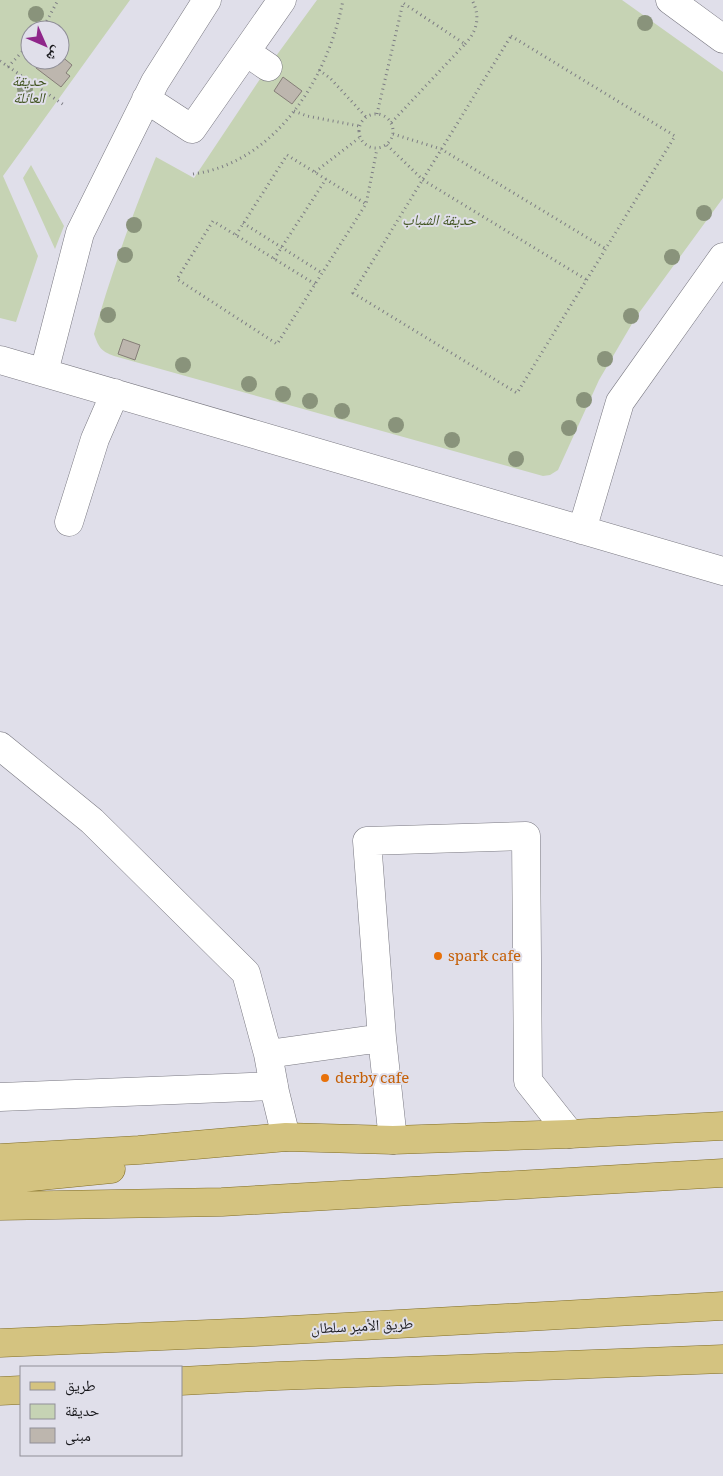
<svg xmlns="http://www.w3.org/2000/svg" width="723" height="1476" font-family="Georgia,'Noto Naskh Arabic',serif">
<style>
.green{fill:#c6d3b4;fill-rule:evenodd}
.building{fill:#bdb6ae;stroke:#857e77}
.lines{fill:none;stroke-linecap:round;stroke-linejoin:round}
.minor-casing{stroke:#797881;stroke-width:29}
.major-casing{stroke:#806d25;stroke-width:29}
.path{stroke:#7d7d84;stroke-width:3;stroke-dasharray:1 4;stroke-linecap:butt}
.minor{stroke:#fff;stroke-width:28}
.major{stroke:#d4c380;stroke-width:28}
.tree{fill:#89937b}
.food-dot{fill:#e8710a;stroke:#e0dfea;stroke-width:2}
.labels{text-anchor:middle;stroke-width:4;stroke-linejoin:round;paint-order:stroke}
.park-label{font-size:15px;font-style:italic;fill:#425521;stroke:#e0dfea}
.food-label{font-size:15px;fill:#c56008;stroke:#e0dfea;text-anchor:start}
.street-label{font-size:15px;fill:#17171b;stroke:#e0dfea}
</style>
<rect width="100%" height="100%" fill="#e0dfea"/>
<path class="green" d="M 0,0 L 130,0 L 3,176 L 38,256 L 16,322 L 0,318 ZM 30,30 L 60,30 L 60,60 L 30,60 Z
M 317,0 L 622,0 L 723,72 L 723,198 L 636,317 L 599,380 L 558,470 L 550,475 L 543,476 L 114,356 C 101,351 99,348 94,334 C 111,274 132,215 156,157 L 194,178 L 268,67 Z
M 31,165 L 64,226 L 55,249 L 23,178 Z"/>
<path class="building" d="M 60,55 L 72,65 L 66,73 L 70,76 L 61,87 L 36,68 L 42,60 L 45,62 L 47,60 L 60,60 Z
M 283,77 L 302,91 L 292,104 L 274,91 Z
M 123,339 L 140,345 L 135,360 L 118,354 Z"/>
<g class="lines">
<g class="minor-casing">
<path id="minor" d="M 670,0 L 723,39
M 246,52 L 268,67
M 146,99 L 192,129 L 282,0
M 0,360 L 723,571
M 44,372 L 80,233 L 155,82 L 207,0
M 69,522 L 95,439 L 115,393
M 582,530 L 620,402 L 723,257
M 0,746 L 92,821 L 246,973 L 268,1054 L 275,1092 L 286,1137
M 268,1054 L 382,1038
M 0,1097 L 274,1086
M 393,1140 L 382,1038 L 367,841 L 526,836 L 528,1081 L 570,1134"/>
</g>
<g class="major-casing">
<path id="major" d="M 0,1158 L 139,1150 L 286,1137 L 393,1140 L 570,1134 L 723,1126
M 0,1180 L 111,1169
M 0,1206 L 222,1202 L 723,1173
M 0,1343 L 255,1332 L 723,1306
M 181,1381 L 277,1376 L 723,1359
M 0,1391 L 21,1390"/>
</g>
<path class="path" d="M 42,30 L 58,0
M 511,36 L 675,136 L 517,393 L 353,293 Z
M 465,44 C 477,31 481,17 472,0
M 0,61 L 64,105
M 8,67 L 30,43
M 319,70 L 330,78 L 366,117
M 294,111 L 307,116 L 359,126
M359 131a17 17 0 1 1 34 0a17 17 0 1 1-34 0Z
M 377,114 L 403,3 L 465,44 L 391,123
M 393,134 L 441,149 L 606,249
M 387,145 L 423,180 L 587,280
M 315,172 L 359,138
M 193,174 C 276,163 329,76 343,0
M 243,223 L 322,273
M 236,235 L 287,155 L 366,204
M 274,259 L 326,179
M 315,284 L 213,221 L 177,279 L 277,344 L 366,204 L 377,149"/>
<use href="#minor" class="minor"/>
<use href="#major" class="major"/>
</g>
<g class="tree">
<circle cx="36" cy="14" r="8"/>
<circle cx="645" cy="23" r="8"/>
<circle cx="25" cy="89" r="8"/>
<circle cx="704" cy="213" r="8"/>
<circle cx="134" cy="225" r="8"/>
<circle cx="125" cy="255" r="8"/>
<circle cx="672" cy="257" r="8"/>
<circle cx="108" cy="315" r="8"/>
<circle cx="631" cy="316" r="8"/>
<circle cx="605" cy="359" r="8"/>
<circle cx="183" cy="365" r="8"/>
<circle cx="249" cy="384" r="8"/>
<circle cx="283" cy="394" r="8"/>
<circle cx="584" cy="400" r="8"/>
<circle cx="310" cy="401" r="8"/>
<circle cx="342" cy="411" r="8"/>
<circle cx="396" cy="425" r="8"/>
<circle cx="569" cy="428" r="8"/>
<circle cx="452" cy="440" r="8"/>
<circle cx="516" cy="459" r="8"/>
</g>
<g class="food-dot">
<circle cx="438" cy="956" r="5"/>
<circle cx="325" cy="1078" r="5"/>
</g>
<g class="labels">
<g class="park-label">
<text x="29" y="86">حديقة<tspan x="29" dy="17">العائلة</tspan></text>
<text x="439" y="225">حديقة الشباب</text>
</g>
<g class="food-label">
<text x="448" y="961">spark cafe</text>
<text x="335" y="1083">derby cafe</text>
</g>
<g class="street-label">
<text transform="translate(362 1326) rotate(-3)" y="5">طريق الأمير سلطان</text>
</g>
</g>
<rect x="20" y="1366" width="162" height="90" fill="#e0dfea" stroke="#908f97"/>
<rect x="30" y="1382" width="25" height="8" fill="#d4c380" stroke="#908f97"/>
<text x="65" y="1391" font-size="15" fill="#17171b">طريق</text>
<rect x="30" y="1404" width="25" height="15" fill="#c6d3b4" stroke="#908f97"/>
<text x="65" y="1416" font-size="15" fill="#17171b">حديقة</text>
<rect x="30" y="1428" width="25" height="15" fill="#bdb6ae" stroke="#908f97"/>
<text x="65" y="1441" font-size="15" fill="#17171b">مبنى</text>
<g transform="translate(45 45) rotate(135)"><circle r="24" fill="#e0dfea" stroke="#908f97"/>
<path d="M0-4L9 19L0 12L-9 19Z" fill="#8f268a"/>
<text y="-8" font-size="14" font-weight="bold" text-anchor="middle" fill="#17171b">ش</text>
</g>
</svg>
